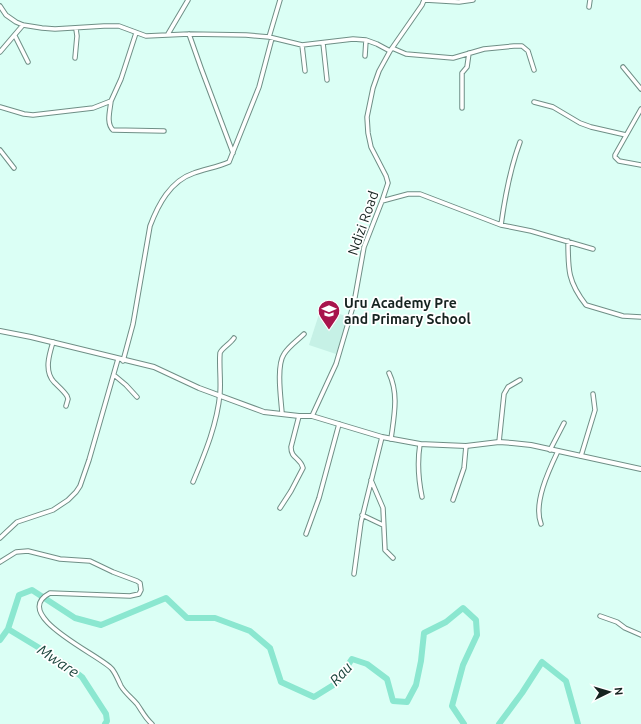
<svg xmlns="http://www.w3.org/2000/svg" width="641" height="724" font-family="Ubuntu,sans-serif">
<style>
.built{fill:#c6f1e6}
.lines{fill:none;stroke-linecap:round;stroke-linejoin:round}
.river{stroke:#8be7d0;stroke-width:6}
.minor-casing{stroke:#6f8f86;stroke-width:5.5}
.tertiary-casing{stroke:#6f8f86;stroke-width:6}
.minor{stroke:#fff;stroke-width:3.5}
.tertiary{stroke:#fff;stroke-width:4}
.labels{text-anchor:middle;stroke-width:3.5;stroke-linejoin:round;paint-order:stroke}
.street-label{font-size:14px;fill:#162320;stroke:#fff}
.poi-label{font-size:14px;font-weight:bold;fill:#162320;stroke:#fff;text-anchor:start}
.water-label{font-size:15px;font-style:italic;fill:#1a443b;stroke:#fff}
</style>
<rect width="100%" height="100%" fill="#dbfff5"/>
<path class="built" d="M 321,308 L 349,317 L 336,354 L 309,345 Z"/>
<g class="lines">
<path class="river" d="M 8,629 L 41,649 L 49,656 L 67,665 L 82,677 L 106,714 L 107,721 L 105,724
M 0,640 L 8,629 L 19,595 L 32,590 L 75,618 L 101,625 L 166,598 L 187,618 L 215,618 L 250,631 L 270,648 L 281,682 L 314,697 L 335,684 L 352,659 L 367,664 L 387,679 L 393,701 L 407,702 L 416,685 L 421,661 L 424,633 L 446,622 L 463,608 L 476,620 L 477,635 L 463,665 L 452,706 L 464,724
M 499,724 L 522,693 L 542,662 L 566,681 L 578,724"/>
<g class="minor-casing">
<path id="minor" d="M 425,0 L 459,2 L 473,0
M 0,6 L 6,15 L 16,22 L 23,25 L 42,28 L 55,29 L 104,26 L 119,26 L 146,36 L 189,34 L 246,35 L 269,37 L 302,45 L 353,39 L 366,40 L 377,44 L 390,51
M 589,7 L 590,0
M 168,34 L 188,0
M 189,34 L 201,68 L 233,153
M 15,36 L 28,62
M 269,37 L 280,0
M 323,43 L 327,80
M 302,45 L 305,71
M 392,48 L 406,54 L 453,58 L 484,49 L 514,46 L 522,46 L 528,51 L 534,70
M 0,52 L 23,25
M 365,56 L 366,40
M 75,58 L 77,36 L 76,29
M 623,67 L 641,89
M 111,101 C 110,111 106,123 113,130 L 164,131
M 534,102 L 553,107 L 580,123 L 591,127 L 626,135
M 0,107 L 24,114 L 33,115 L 93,108 L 111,101 L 121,79 L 136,33
M 462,108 L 462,73 L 467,67 L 469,53
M 641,109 L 615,155 L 615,157 L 619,161 L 641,165
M 0,150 L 14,168
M 382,201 L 408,194 L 420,194 L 501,225 L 531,231 L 593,249
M 501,225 C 505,196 510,169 520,142
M 568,241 C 568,270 568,282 586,305 L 623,316 L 641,317
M 53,342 C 49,355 44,371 54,382 C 59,387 64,391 67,396 L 68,399 L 66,406
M 123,361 L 133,324 L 150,226 C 158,205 170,181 194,173 C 205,169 218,167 229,162 L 259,87 L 272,38
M 389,373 C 399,394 394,416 391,439
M 114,375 L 126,385 L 137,397
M 282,413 C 281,399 276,366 284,354 C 289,346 298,340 304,334
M 312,416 L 336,364 L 354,303 L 364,247 L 382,201 L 388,183 L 386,176 L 371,147 L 368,133 L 367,117 L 373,88 L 379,71 L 390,51 L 422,5 L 424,0
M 499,442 L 504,394 L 508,387 L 520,380
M 420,444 C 417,463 418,478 422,497
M 550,450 L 564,423
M 581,456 L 595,410 L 593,394
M 371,480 L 383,508 L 385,550 L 393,558
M 193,482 C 205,453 217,425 220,393 C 221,380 219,366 220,353 C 222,348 230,344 234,338
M 453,500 L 464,468 L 466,446
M 280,508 L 291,491 L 303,468 C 300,457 291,459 291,447 L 299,416
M 362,515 L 383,525
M 541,524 C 533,503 549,470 558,451
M 306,534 L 319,498 L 339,424
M 0,538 L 17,522 L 53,510 L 68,500 L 76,492 L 80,486 L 89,460 L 118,359
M 0,562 L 16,552 L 28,551 L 60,559 L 90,561 L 113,572 L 137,581 L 140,583 L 141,590 L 139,594 L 130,596 L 50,593 C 8,615 102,656 112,669 C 116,674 118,680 121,686 C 125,693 132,698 137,704 C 142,711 145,718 152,724
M 354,574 L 361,522 L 382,437
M 600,616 L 617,622 L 625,628 L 641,635"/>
</g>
<g class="tertiary-casing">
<path id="tertiary" d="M 0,331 L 31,337 L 154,367 L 199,388 L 264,412 L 299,416 L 312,416 L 382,437 L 420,444 L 466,446 L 499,442 L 512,443 L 531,445 L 641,469"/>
</g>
<use href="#minor" class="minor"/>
<use href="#tertiary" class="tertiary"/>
</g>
<defs>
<g id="school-pin" transform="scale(1.15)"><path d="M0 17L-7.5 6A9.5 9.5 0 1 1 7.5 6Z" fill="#a8144c" stroke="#fff"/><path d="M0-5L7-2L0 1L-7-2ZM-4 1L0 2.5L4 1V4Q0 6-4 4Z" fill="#fff"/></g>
</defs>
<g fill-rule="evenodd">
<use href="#school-pin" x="329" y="311"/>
</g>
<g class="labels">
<g class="street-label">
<text transform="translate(363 223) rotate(-71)" y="5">Ndizi Road</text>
</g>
<g class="poi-label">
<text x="344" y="308">Uru Academy Pre<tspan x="344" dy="16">and Primary School</tspan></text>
</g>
<g class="water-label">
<text transform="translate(58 661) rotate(34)" y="5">Mware</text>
<text transform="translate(341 674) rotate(-48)" y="5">Rau</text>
</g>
</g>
<g transform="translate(609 692) rotate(85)" stroke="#ffffff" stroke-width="3" paint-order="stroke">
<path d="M0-3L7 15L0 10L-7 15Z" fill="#162320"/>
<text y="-6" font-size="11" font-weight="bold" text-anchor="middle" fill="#162320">N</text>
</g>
</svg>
